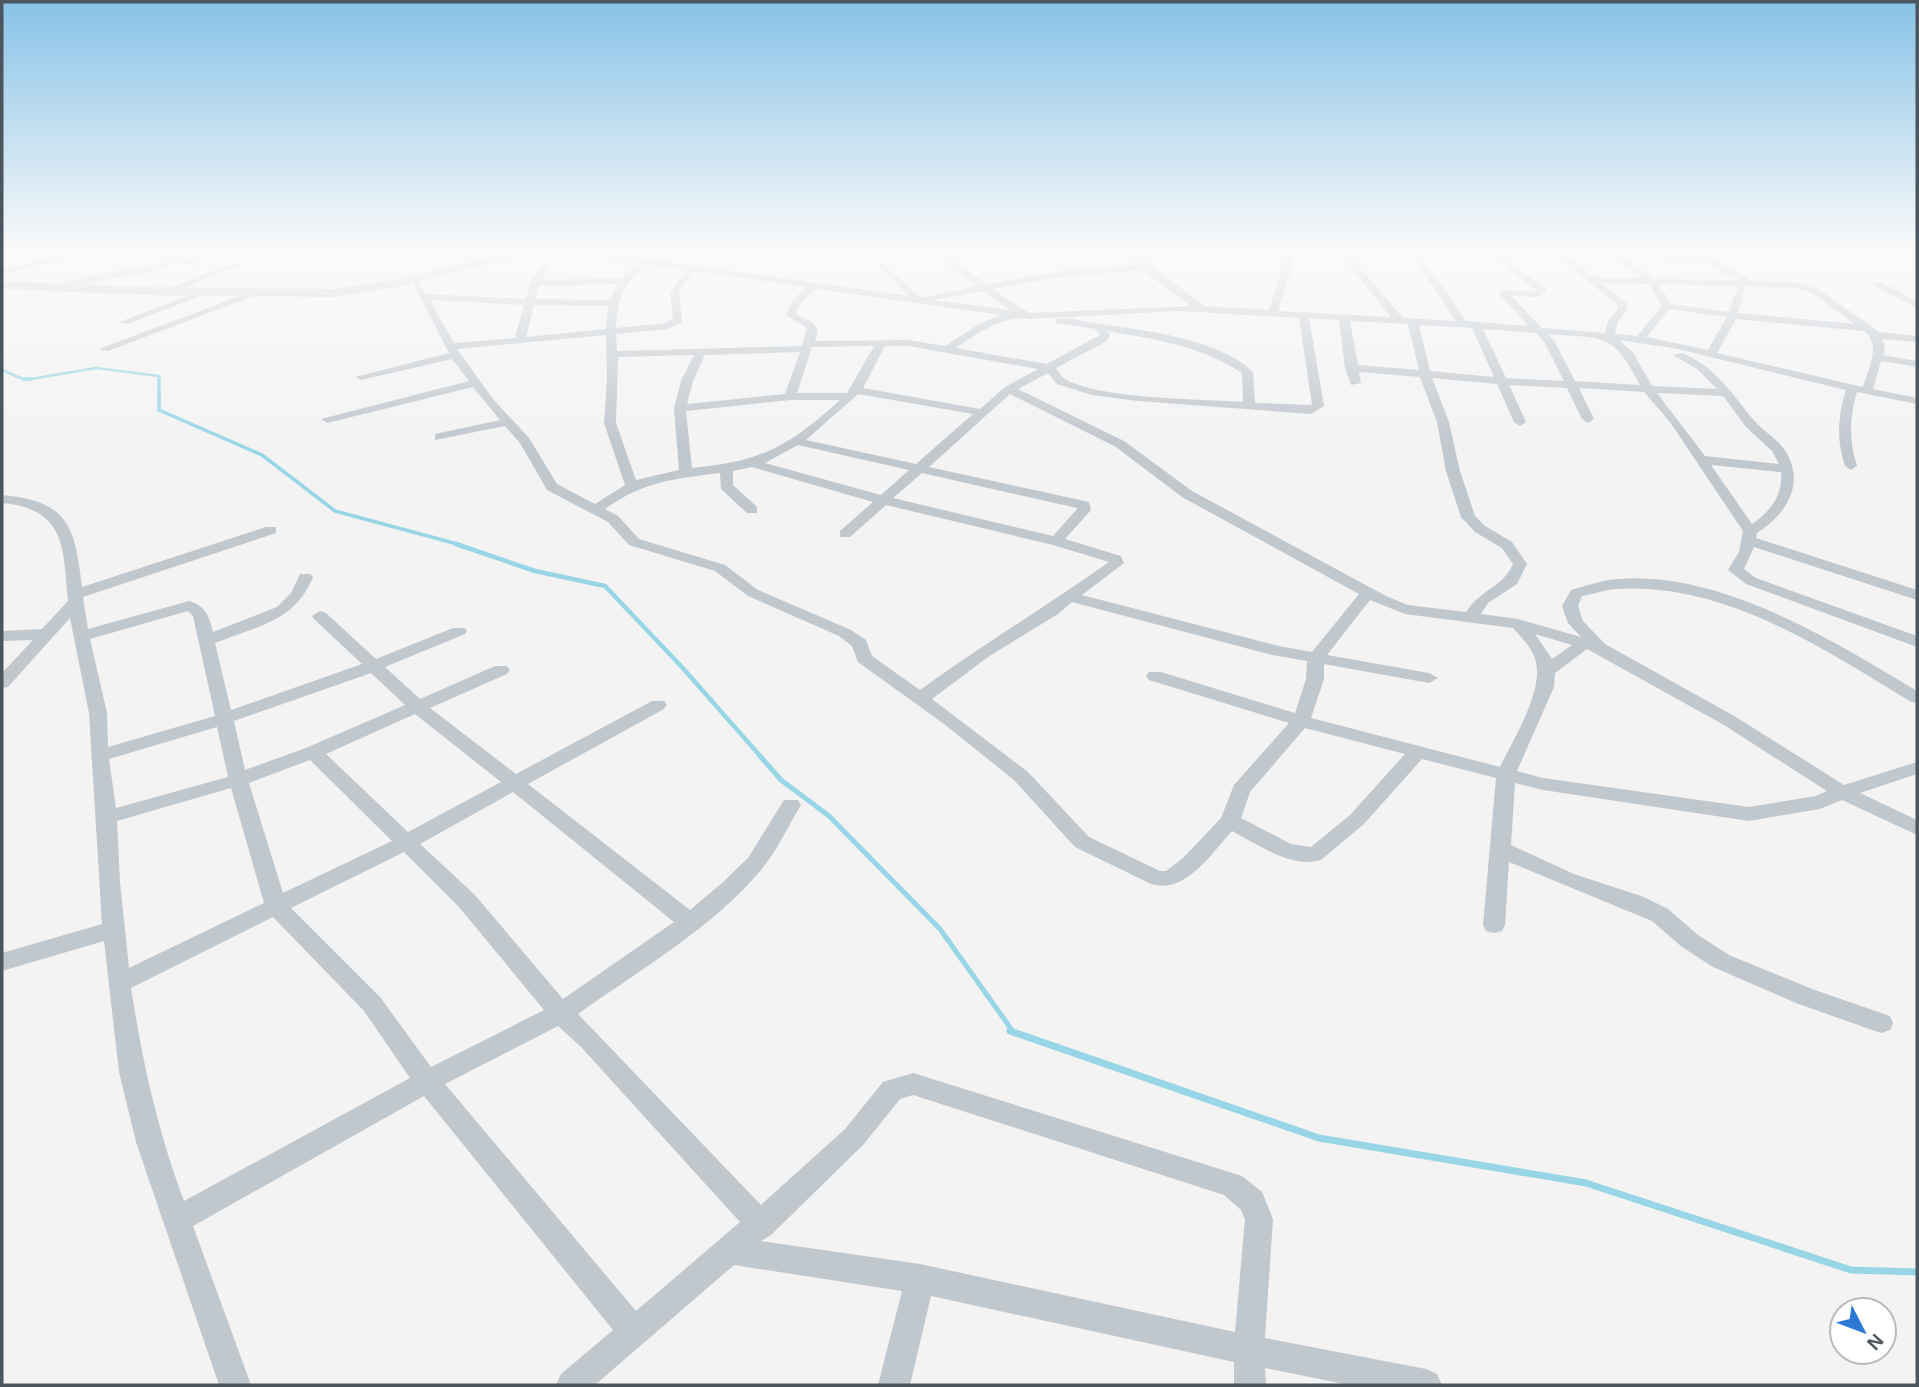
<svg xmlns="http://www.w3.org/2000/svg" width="1919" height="1387" font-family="Arial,sans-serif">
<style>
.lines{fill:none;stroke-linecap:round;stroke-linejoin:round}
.stream-far4{stroke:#98d6e5;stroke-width:2.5}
.stream-far3{stroke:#98d6e5;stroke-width:3.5}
.stream-far2{stroke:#98d6e5;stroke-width:4.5}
.stream-far1{stroke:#98d6e5;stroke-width:5}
.stream{stroke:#98d6e5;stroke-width:7}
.street{fill:#c0c7cd;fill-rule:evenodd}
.secondary{fill:#c2cbd4;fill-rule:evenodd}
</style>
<rect width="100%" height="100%" fill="#f4f3f3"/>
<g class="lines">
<path class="stream-far4" d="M 2,370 L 25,380 L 96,368 L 159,376 L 159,381"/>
<path class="stream-far3" d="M 23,379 L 31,379
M 159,379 L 159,410 L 262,455 L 335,511 L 461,545"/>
<path class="stream-far2" d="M 456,544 L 535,571 L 605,586 L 681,666 L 762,758"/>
<path class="stream-far1" d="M 760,756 L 781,780 L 829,816 L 940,929 L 1014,1033"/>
<path class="stream" d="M 1010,1031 L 1319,1138 L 1586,1183 L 1851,1270 L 1917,1272"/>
<path class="street" d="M 72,252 L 89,252 L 2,275 L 2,269 Z
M 139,252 L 157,252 L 199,263 L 195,266 L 179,262 L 148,272 L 92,282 L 63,291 L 58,288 C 86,269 136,273 169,260 Z
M 345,252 L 380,252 L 376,255 Z
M 572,252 L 598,252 L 909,296 L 879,267 L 879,263 L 882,262 L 921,298 L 977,286 L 932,252 L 942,252 L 986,284 L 1054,272 L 1137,265 L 1126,252 L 1183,252 L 1139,256 L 1205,306 L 1269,310 L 1281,270 L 1283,252 L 1291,252 L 1291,270 L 1278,311 L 1391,317 L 1338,252 L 1347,252 L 1403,318 L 1456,321 L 1409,252 L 1418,252 L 1466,321 L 1529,326 L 1498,293 L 1503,290 L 1537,291 L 1486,252 L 1496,252 L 1548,291 L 1538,297 L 1511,296 L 1542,328 L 1605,333 L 1608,320 L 1618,309 L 1617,304 L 1550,252 L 1560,252 L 1594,277 L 1643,278 L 1604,252 L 1615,252 L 1654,279 L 1741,280 L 1724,274 L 1707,263 L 1667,263 L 1663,260 L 1667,257 L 1709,257 L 1752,281 L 1800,283 L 1820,290 L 1879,332 L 1917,336 L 1917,342 L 1882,339 L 1885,347 L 1883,355 L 1917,361 L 1917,367 L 1881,361 L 1873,389 L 1917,398 L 1917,404 L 1857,392 C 1849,418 1849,441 1857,466 L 1851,470 L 1845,466 C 1836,439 1838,416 1846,390 L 1678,349 L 1619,340 L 1633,352 L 1652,386 L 1717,389 L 1697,369 L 1673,355 L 1682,353 C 1714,366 1731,392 1752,418 C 1760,428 1771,435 1780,444 C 1808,477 1790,512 1757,533 L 1756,538 L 1917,590 L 1917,600 L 1754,547 L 1744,569 L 1756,578 L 1917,636 L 1917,647 L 1746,584 L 1728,570 L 1739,552 L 1743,531 L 1670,422 L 1644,392 L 1579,388 L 1594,419 L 1588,423 L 1582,419 L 1567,388 L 1509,385 L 1526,422 L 1520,426 L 1514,422 L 1497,384 L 1432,378 L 1449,422 L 1460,471 L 1475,516 L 1485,526 L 1512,542 L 1527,564 L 1517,584 L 1488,603 L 1481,614 L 1518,619 L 1581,637 L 1568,623 L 1562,606 L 1571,590 C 1586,586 1602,580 1618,579 C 1721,571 1832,640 1917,691 L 1917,703 L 1911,702 C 1824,649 1725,583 1619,589 C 1607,589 1594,594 1582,596 L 1578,606 L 1583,621 L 1605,644 L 1736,717 L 1844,785 L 1917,762 L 1917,774 L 1860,793 L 1917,820 L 1917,835 L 1842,800 L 1820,809 L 1749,821 L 1543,790 L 1515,783 L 1511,845 L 1574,874 L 1644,897 L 1668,909 L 1698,935 L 1729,955 L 1812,989 L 1890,1016 L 1893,1023 L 1890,1030 L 1881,1033 L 1872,1030 L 1796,1003 L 1713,967 L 1682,947 L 1652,921 L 1509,862 L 1505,925 L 1502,931 L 1494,933 L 1486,931 L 1483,925 L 1496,778 L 1422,759 L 1364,824 L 1321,860 C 1292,869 1257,844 1232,831 C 1212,853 1185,895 1151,884 L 1075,847 L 1014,780 L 944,724 L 858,662 L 852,646 L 839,636 L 748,596 L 715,571 L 629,545 L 608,522 L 547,490 L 520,443 L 505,426 L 435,440 L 435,434 L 500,420 L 473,387 L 327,423 L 321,419 L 469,381 L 452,359 L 361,380 L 355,377 L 449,353 L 410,277 L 416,277 L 426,294 L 526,299 L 530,283 L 543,264 L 550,266 L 542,280 L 622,278 L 637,263 ZM 646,265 L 685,270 L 670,292 L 673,319 L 665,323 L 616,328 C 617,300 625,283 646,265 ZM 1142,270 L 1191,306 L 1029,313 L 993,289 L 1054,278 ZM 694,271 L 806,287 L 793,300 L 786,315 L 807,328 L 802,346 L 617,351 L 616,334 L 667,329 L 682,322 L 679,292 ZM 1601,283 L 1649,284 L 1662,306 L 1637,336 L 1615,334 L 1618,321 L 1628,309 L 1627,303 ZM 618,284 L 610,300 L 536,299 L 539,286 ZM 1659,284 L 1735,286 L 1737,288 L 1729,312 L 1671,304 ZM 1745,286 L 1796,288 L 1814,294 L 1854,324 L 1738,313 ZM 816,289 L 1001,315 L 979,324 L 945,346 L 908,340 L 815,341 L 818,330 L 813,323 L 796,314 L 801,303 ZM 983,291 L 1010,310 L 933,300 ZM 430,300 L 524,305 L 515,338 L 454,343 ZM 534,305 L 608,306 L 606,329 L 526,337 ZM 1669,309 L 1727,317 L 1708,350 L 1647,337 ZM 1181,311 L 1299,318 L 1312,405 L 1255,403 L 1253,372 C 1220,339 1144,330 1099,324 C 1086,322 1070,317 1056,319 L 1056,323 L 1096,329 L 1100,335 L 1047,364 L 956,348 C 979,333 1002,315 1029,319 ZM 1309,318 L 1339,320 L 1345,368 L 1351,385 L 1361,383 L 1359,372 L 1420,377 L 1437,422 L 1446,471 L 1461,517 L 1475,532 L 1502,548 L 1513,564 C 1501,589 1482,588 1466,612 L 1408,605 L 1386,596 L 1192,491 L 1124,441 L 1018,389 L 1048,373 L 1057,384 L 1092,395 L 1138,401 L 1311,414 L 1324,406 ZM 1736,319 L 1864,331 C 1882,345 1868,368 1863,387 L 1717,353 ZM 1350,321 L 1408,324 L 1419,370 L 1358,365 ZM 1419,325 L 1472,328 L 1494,377 L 1430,371 ZM 1483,329 L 1536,333 L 1545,343 L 1564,381 L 1506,378 ZM 1107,331 C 1154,339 1202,346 1242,373 L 1243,402 C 1201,399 1101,399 1067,380 C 1062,378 1059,372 1056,368 L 1107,341 L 1110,335 ZM 1548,334 C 1605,339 1612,331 1640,385 L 1575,381 L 1555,342 ZM 606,335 L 607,380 L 604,423 L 625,485 L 595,504 L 557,484 L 529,438 L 493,399 L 457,349 ZM 874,346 L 847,393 L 797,393 L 812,347 ZM 885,346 L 908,346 L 1038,369 L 1005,387 L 980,409 L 863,388 ZM 800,352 L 785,394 L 687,404 L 693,381 L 705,355 ZM 694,355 L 681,381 L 674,408 L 679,470 L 636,480 L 616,423 L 618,357 ZM 1657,393 L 1723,396 L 1746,427 L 1772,451 L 1779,464 L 1705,456 ZM 858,394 L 973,414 L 916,464 L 806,440 ZM 1010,394 L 1116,447 L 1182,497 L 1359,594 L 1312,652 L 1279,646 L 1082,595 L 1124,563 L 1121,556 L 1065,539 L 1091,510 L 1089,502 L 929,467 ZM 790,400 L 840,400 C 789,446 761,462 692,468 L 686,411 ZM 798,445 L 909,470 L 881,495 L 765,463 ZM 1711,465 L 1781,472 C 1783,495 1771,511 1752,524 ZM 752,467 L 873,502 L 840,531 L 840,537 L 850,537 L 886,505 L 1053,545 L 1109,562 C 1047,606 982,645 920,690 L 872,656 L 866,640 L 851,630 L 758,590 L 725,565 L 639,539 L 618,516 L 605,509 C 644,481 674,479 720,473 L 721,489 L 747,513 L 757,513 L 757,507 L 733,485 L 733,471 ZM 922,473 L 1077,508 L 1077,509 L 1053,536 L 893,498 ZM 1370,600 L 1405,614 L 1513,628 C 1520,636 1529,645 1533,654 C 1549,684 1513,739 1500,767 L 1311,718 L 1324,679 L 1324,664 L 1429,683 L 1438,678 L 1429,673 L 1327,655 ZM 1072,602 L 1272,655 L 1307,661 L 1306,679 L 1295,713 L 1161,672 L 1149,672 L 1146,676 L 1149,680 L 1289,723 L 1234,785 L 1221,818 L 1183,858 L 1166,871 L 1160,871 L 1089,837 L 1028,772 L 932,699 L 988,657 L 1058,614 ZM 1535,634 L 1572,645 L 1552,659 ZM 1587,649 L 1724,725 L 1827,791 L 1816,796 L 1749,807 L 1543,778 L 1517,771 L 1554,687 L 1555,673 ZM 1305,728 L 1405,754 L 1350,815 L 1311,847 L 1291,844 L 1241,818 L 1250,792 Z
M 236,262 L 243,264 L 171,293 L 163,291 Z
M 1875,282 L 1881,282 L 1917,301 L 1917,308 L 1875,286 Z
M 203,290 L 211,292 L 128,324 L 119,322 Z
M 253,291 L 261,293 L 108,351 L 99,349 Z
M 2,495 C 70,501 75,528 82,587 L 266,527 L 276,527 L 276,533 L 83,597 L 88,629 L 189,601 C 206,606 209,616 213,632 L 277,607 L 291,593 L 300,574 L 310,574 L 313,577 C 295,622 257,626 215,643 L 231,710 L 362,664 L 314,619 L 312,616 L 320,611 L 326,613 L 376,659 L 453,628 L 465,628 L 467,631 L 465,634 L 385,667 L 420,699 L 495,666 L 507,666 L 510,670 L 507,674 L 430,708 L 516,774 L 652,701 L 664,701 L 667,705 L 664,709 L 528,784 L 690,910 L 722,883 L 748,858 L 784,800 L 798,800 L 801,805 C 788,826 777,851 761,870 C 714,927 638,971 578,1014 L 761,1205 L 845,1129 L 883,1082 L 913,1073 L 1242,1176 L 1262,1192 L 1273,1219 L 1265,1338 L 1426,1369 L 1437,1374 L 1442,1385 L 1349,1385 L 1265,1368 L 1266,1385 L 1234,1385 L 1234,1362 L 931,1296 L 910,1385 L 878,1385 L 902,1291 L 734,1265 L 595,1385 L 556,1385 L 561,1374 L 613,1330 L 424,1096 L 193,1226 L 251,1385 L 219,1385 L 136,1142 L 119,1072 L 104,941 L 2,971 L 2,953 L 102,924 L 89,713 L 70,618 L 8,687 L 2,688 L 2,673 L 33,640 L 2,641 L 2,631 L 42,629 L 68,601 C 63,549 67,509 2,503 ZM 188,611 L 193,616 L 215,716 L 108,747 L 107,713 L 90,639 ZM 371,673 L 405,705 L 306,748 L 245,770 L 234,721 ZM 415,714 L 501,782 L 408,832 L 326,754 ZM 217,727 L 228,777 L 116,808 L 109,759 ZM 310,760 L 392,841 L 283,893 L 249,783 ZM 231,788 L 264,903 L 129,968 L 120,882 L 117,821 ZM 513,792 L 674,922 L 563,999 L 475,895 L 420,844 ZM 404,852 L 459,907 L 544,1010 L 431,1067 L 380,997 L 291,908 ZM 273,917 L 364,1011 L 410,1078 L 184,1201 C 157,1128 143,1064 131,988 ZM 558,1026 L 582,1048 L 740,1222 L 636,1311 L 445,1084 ZM 913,1095 L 1224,1195 L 1241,1210 L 1245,1219 L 1235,1332 L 920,1264 L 761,1241 L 771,1235 L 863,1145 L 900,1099 Z"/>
<path class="secondary" d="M 510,252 L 534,252 L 398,287 L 334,297 L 142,295 L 2,289 L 2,281 L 142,287 L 334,289 L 398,279 Z"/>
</g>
<linearGradient id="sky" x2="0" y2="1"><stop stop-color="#88c2e7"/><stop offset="0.56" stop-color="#fafafa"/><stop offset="1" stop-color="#fafafa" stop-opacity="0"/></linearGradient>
<rect width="1919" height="447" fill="url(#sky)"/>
<rect width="1919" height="1387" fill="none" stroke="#4c565e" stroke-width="7"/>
<g transform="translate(1863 1331) rotate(132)"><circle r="33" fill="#ffffff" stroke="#b7bbbf" stroke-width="2"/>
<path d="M0-5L12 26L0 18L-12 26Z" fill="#2c78d5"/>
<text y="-10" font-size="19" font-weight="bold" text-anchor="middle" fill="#4c565e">N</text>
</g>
</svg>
